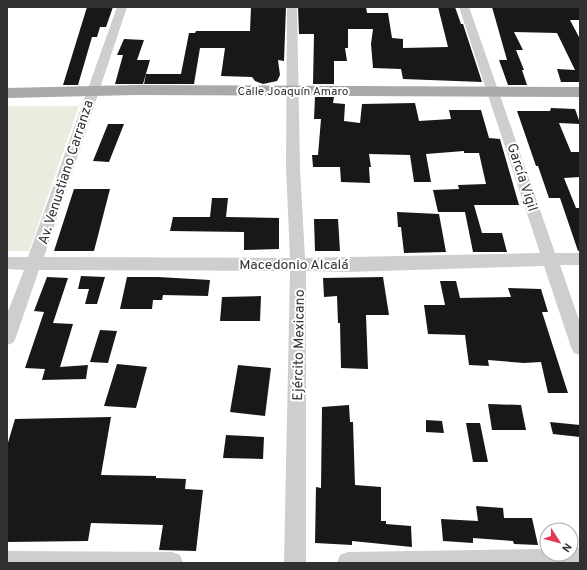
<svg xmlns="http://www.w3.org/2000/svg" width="587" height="570" font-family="Overpass,sans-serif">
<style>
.green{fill:#e8eddf}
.building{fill:#181818}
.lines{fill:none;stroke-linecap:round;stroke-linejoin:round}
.minor{fill:#cecece;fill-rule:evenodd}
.primary{fill:#a9a9a9;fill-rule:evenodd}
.labels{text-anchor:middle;stroke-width:4;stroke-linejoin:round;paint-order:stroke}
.far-street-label{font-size:12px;fill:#313131;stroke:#fff}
.street-label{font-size:14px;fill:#313131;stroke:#fff}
</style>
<rect width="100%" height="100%" fill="#fff"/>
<path class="green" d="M 7,106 L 79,106 L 29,251 L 7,251 Z"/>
<path class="building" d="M 87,7 L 113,7 L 106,27 L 100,27 L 97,37 L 92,37 L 78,85 L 63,85 Z
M 251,7 L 286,7 L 284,61 L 278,60 L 280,75 L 277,81 L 263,84 L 255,81 L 252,77 L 221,76 L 225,48 L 200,48 L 194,84 L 144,84 L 146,74 L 181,74 L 189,33 L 195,33 L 196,31 L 250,31 Z
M 298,7 L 366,7 L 367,13 L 388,13 L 392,38 L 403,39 L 403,48 L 448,47 L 438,7 L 455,7 L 461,24 L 463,24 L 482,82 L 403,79 L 401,69 L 373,68 L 371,44 L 373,29 L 348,29 L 348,48 L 345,48 L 347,61 L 334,61 L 334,84 L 313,84 L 314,34 L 299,34 Z
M 492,7 L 580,7 L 580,20 L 570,20 L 580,39 L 580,82 L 561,82 L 557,69 L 575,70 L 557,33 L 514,32 L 523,50 L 516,50 L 524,70 L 522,70 L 527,85 L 508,85 L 499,60 L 507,60 Z
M 124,39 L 144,40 L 137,60 L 150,60 L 143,84 L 115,84 L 123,55 L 117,55 Z
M 315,97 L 334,97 L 333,103 L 345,104 L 344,121 L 360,123 L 362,104 L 415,103 L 419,121 L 451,119 L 449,110 L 481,110 L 489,138 L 500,139 L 519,205 L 474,205 L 482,233 L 502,233 L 507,252 L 473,252 L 465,212 L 438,212 L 433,190 L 459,189 L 458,185 L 486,184 L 479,153 L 464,153 L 464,151 L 426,154 L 431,182 L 414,182 L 410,155 L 369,154 L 371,167 L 369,167 L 370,183 L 341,182 L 340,167 L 313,167 L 312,155 L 318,155 L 321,119 L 314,119 Z
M 551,108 L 575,109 L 580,123 L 580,124 L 559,123 L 571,152 L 580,152 L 580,177 L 564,178 L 576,208 L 580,208 L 580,250 L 578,251 L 560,198 L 549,198 L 538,166 L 536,166 L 517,111 L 550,111 Z
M 108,124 L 124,124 L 109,162 L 93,161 Z
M 74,189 L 110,189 L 94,251 L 54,251 Z
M 212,198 L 228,198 L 226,217 L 279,218 L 279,249 L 244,250 L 244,232 L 170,231 L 173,217 L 210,217 Z
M 397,212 L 439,214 L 446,252 L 404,253 L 401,227 L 398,227 Z
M 314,219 L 338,219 L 340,251 L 315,251 Z
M 81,276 L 105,277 L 97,304 L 85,304 L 89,289 L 78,289 Z
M 47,277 L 68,278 L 53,323 L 73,324 L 60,367 L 88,365 L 86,379 L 42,380 L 45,369 L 25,368 L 44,312 L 34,311 Z
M 127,277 L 158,277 L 210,280 L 208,296 L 163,295 L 162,300 L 153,300 L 152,309 L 120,309 Z
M 383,277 L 389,315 L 366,315 L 368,369 L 341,368 L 340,323 L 338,323 L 337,296 L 324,297 L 323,278 Z
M 440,281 L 456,281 L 460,298 L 511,297 L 508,288 L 541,289 L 548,312 L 542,312 L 568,393 L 548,393 L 541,362 L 524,363 L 488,360 L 489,366 L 469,365 L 465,335 L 428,334 L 424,305 L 445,305 Z
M 261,296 L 260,321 L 220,321 L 222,297 Z
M 100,330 L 117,331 L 108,363 L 90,362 Z
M 117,364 L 147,367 L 136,408 L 104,406 Z
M 238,365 L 271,368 L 265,416 L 230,412 Z
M 488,404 L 521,405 L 526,430 L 492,430 Z
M 349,405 L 350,422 L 353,422 L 355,485 L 381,487 L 381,521 L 386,521 L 386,524 L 411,526 L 412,547 L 352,541 L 352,545 L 315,543 L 316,487 L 321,488 L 322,407 Z
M 111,417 L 101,475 L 156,476 L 156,478 L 186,479 L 185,489 L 203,490 L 196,551 L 159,550 L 163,525 L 91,523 L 88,541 L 7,542 L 7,446 L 15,419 Z
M 426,420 L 442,421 L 444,433 L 426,432 Z
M 550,422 L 580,425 L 580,437 L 553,434 Z
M 466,423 L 480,423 L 488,462 L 473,462 Z
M 226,435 L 264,437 L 263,459 L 223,458 Z
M 476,506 L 503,508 L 504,518 L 532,518 L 538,545 L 514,544 L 513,541 L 473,538 L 473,543 L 443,541 L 441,519 L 478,521 Z"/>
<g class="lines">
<path class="minor" d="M 117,7 L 127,7 L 44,257 L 290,258 L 286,168 L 287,7 L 297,7 L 300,168 L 305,258 L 540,253 L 459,7 L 469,7 L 555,253 L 580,253 L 580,265 L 560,265 L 580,323 L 580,355 L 574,353 L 571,347 L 544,266 L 347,272 L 306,271 L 306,563 L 284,563 L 290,271 L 39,270 L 16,337 L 13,343 L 7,345 L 7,314 L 24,270 L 7,269 L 7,257 L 28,257 Z
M 571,548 L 580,548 L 580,563 L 337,563 L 340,555 L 348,552 L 547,549 L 547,554 L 571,554 Z
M 7,551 L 172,552 L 180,555 L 183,563 L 7,563 Z"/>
<path class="primary" d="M 136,85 L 580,87 L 580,97 L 136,95 L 7,98 L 7,88 Z"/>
</g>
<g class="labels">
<g class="far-street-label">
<text x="293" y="95">Calle Joaquín Amaro</text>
</g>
<g class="street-label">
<text transform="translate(65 172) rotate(-72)" y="5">Av. Venustiano Carranza</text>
<text transform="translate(523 177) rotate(72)" y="5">García Vigil</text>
<text x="294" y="269">Macedonio Alcalá</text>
<text transform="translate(298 345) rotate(-89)" y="5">Ejército Mexicano</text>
</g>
</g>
<rect width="587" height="570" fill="none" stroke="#313131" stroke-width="16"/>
<g transform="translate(559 542) rotate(126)"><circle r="19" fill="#ffffff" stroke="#adadad"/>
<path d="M0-3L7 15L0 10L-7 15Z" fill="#e23853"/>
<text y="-6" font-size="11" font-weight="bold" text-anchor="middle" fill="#313131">N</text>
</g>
</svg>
